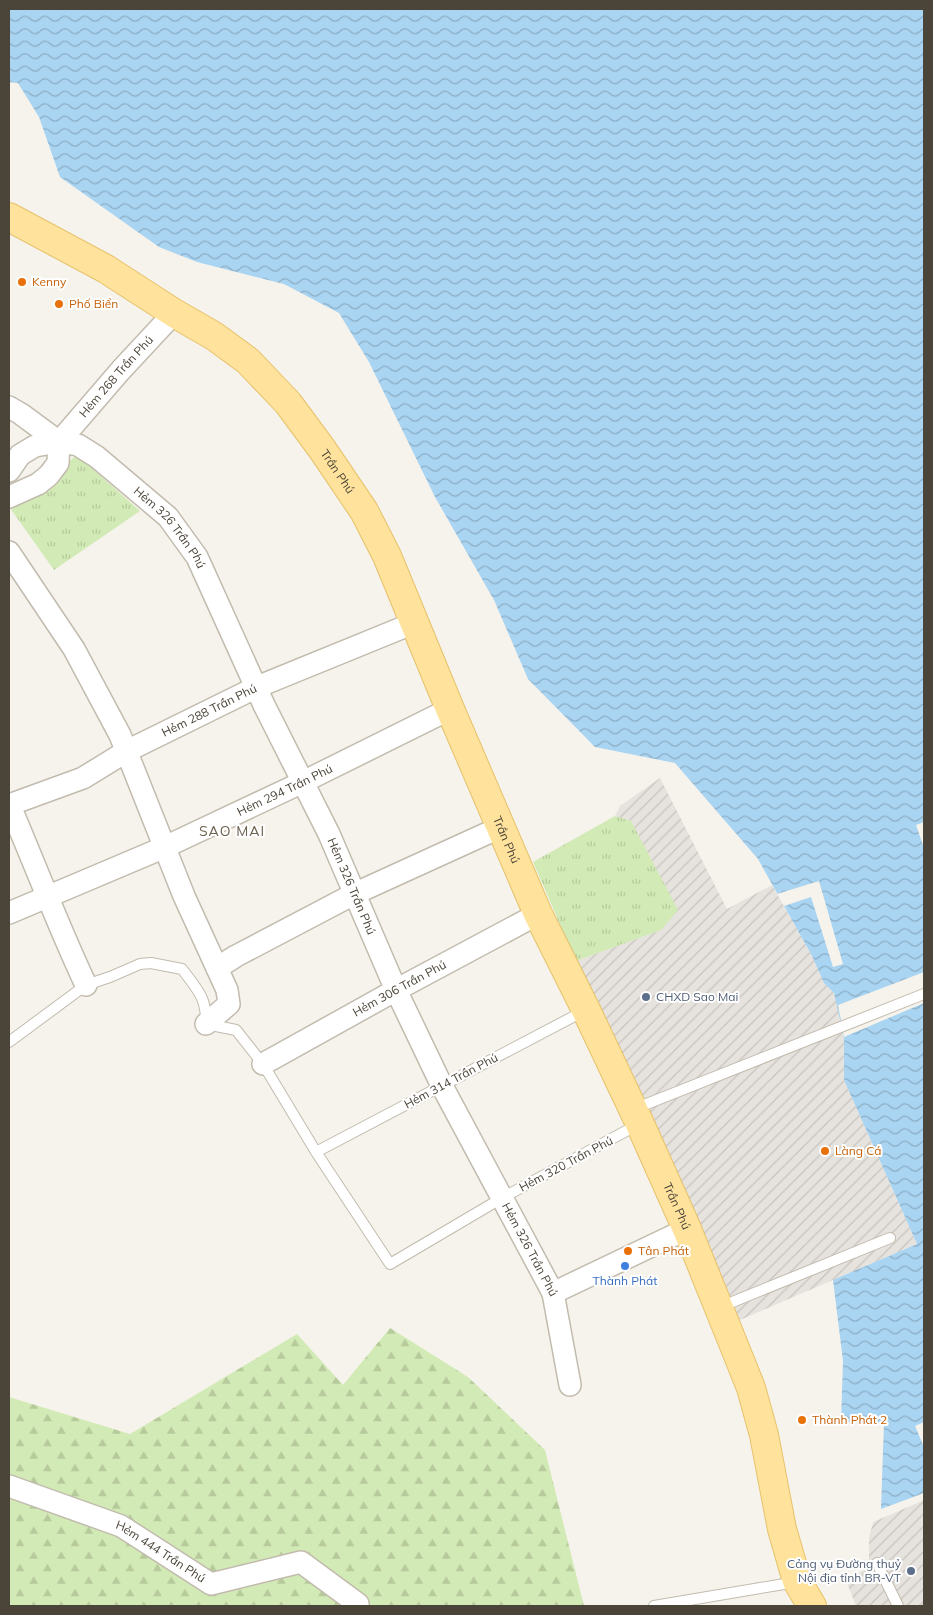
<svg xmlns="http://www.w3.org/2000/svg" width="933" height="1615" font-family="Mulish,sans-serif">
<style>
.industrial{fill:url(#industrial-furrows)}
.forest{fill:url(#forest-firs)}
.park{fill:url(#park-tufts)}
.water{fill:url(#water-waves)}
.pier{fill:#f6f3ec}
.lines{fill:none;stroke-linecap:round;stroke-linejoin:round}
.lane-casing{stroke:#c2bbae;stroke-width:12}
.street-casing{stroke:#c2bbae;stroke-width:24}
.primary-casing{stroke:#e6c16a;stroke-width:30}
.lane{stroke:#fff;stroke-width:10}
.street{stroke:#fff;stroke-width:21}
.primary{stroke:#ffe39c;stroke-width:28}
.food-dot{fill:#e8710a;stroke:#fff;stroke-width:2}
.service-dot{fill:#5c6f8a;stroke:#fff;stroke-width:2}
.shop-dot{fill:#3f7fe0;stroke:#fff;stroke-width:2}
.labels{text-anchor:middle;stroke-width:4;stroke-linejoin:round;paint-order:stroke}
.food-label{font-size:12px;fill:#c56008;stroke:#fff;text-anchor:start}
.street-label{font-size:12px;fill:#4b4439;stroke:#fff}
.service-label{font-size:12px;fill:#4e5e75;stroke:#fff;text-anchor:start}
.shop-label{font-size:12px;fill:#366cbe;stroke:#fff}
.neighbourhood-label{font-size:14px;letter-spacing:1px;fill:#6e6250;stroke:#fff}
</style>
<defs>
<pattern id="industrial-furrows" width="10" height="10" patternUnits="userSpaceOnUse" patternTransform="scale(1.25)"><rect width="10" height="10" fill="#e6e2dd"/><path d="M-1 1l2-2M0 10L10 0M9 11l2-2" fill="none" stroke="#c7c3be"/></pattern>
<pattern id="forest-firs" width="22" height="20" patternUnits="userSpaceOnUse" patternTransform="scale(1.25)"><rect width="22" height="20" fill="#d2eab5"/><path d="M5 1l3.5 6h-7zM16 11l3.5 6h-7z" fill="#b6ca9c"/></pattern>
<pattern id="park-tufts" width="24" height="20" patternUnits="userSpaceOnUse" patternTransform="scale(1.25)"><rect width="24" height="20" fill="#d2eab5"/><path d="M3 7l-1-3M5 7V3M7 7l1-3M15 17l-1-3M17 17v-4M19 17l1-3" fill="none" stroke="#b6ca9c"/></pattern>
<pattern id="water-waves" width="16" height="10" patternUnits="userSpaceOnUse" patternTransform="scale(1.25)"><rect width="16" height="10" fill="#a9d4f2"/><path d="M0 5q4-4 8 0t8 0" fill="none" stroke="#8caec5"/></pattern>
</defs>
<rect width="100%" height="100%" fill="#f6f3ec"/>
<path class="industrial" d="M 660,778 L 727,909 L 772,885 L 812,956 L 824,983 L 834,993 L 838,1005 L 924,972 L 844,1080 L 917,1244 L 733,1323 L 576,961 L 661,930 L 631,821 L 615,816 L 620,806 Z
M 924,1500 L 924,1606 L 856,1606 L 846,1580 L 869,1567 L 869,1538 L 873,1522 Z"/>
<path class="forest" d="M 390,1328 L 468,1377 L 545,1450 L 584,1606 L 9,1606 L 9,1397 L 130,1434 L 297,1334 L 343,1385 Z"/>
<path class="park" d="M 77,455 L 140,511 L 54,570 L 10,508 Z
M 615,816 L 631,821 L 678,910 L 661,930 L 576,961 L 533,862 Z"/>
<path class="water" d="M 9,9 L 924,9 L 924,1422 L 915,1426 L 924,1447 L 924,1493 L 881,1509 L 884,1423 L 841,1422 L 843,1361 L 833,1280 L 917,1244 L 844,1080 L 844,1037 L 834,993 L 824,983 L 812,956 L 758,859 L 675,763 L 595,747 L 528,679 L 494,600 L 435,497 L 369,362 L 339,313 L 284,284 L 197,262 L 159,247 L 60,177 L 39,117 L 18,83 L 9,82 Z"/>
<path class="pier" d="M 924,822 L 924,848 L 916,825 Z
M 819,881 L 843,964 L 833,967 L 811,897 L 784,906 L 777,894 Z
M 924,972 L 924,1003 L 844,1037 L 838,1005 Z"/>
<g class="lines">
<g class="lane-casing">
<path id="lane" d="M 9,1042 L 86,985 L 110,977 L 140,964 L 151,963 L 182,969 C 197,989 207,998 206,1024 L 236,1030 L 263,1064 L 316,1152 L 390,1264 L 502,1198 L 639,1124
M 634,1109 L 924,994
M 316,1152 L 586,1010
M 720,1307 L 890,1238
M 877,1563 L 898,1606
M 654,1606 L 796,1582"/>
</g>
<g class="street-casing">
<g id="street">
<path d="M 9,407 L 21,414 L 59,442"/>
<path id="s1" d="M 9,471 L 20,455 L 35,446 L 59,442 L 78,445 L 97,457 L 168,517 L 197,557 L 264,705 L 329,834 L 396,990 L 442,1086 L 553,1293 L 570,1385"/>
<path id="s2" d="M 9,497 L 38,484 L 49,475 L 58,463 L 59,442 L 121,370 L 174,313"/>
<path d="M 9,552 L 74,649 L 120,735 L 184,896 L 227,990 L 229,1004 L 206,1024"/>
<path d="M 9,804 C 35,864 58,926 86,985"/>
<path id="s3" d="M 9,805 L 83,778 L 127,751 L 257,687 L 414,623"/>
<path id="s4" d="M 9,913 L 165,847 L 303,782 L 450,709"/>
<path d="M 217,968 L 236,956 L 354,894 L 501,827"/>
<path id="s5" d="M 263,1064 L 396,990 L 538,914"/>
<path d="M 553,1293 L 687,1229"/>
<path id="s6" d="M 9,1486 L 121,1526 L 211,1584 L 301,1562 L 358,1604 L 358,1606"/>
</g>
</g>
<g class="primary-casing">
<g id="primary">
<path id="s7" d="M 9,217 L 106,269 L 174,313 L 214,336 L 248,361 L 288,403 L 322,449 L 364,511 L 387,556 L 450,709 L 538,914 L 586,1010 L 640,1124 L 687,1229 L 733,1343 L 751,1388 L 764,1435 L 782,1529 L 797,1581 L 812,1606"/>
</g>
</g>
<use href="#lane" class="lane"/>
<use href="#street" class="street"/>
<use href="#primary" class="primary"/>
</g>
<g class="food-dot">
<circle cx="22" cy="282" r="5"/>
<circle cx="59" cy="304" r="5"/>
<circle cx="825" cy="1151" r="5"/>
<circle cx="628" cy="1251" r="5"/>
<circle cx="802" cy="1420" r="5"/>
</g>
<g class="service-dot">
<circle cx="646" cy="997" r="5"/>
<circle cx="911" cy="1571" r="5"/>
</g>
<circle class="shop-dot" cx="625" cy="1266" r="5"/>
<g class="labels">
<g class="food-label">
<text x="32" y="286">Kenny</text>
<text x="69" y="308">Phố Biển</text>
<text x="835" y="1155">Làng Cá</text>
<text x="638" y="1255">Tân Phát</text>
<text x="812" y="1424">Thành Phát 2</text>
</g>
<g class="street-label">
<text dy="4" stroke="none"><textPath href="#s2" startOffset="169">Hẻm 268 Trần Phú</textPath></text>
<text dy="4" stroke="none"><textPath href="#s7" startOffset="422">Trần Phú</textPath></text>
<text dy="4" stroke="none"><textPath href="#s1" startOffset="205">Hẻm 326 Trần Phú</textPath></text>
<text dy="4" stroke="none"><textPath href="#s3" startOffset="222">Hẻm 288 Trần Phú</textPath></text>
<text dy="4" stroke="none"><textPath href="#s4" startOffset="302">Hẻm 294 Trần Phú</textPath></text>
<text dy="4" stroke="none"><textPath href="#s7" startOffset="828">Trần Phú</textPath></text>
<text dy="4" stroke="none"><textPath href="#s1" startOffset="609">Hẻm 326 Trần Phú</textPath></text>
<text dy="4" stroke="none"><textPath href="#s5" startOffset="156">Hẻm 306 Trần Phú</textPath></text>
<text transform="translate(451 1081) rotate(-28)" y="4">Hẻm 314 Trần Phú</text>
<text transform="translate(566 1164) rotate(-28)" y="4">Hẻm 320 Trần Phú</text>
<text dy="4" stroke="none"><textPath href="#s7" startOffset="1232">Trần Phú</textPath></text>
<text dy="4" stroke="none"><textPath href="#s1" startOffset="1014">Hẻm 326 Trần Phú</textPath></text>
<text dy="4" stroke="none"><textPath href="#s6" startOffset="166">Hẻm 444 Trần Phú</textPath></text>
</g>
<g class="service-label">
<text x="656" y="1001">CHXD Sao Mai</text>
<text x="901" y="1568" text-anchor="end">Cảng vụ Đường thuỷ<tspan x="901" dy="14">Nội địa tỉnh BR-VT</tspan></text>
</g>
<g class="shop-label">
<text x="625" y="1285">Thành Phát</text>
</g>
<g class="neighbourhood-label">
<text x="232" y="836">SAO MAI</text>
</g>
</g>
<rect width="933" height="1615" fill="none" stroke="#4b4439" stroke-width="20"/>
</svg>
